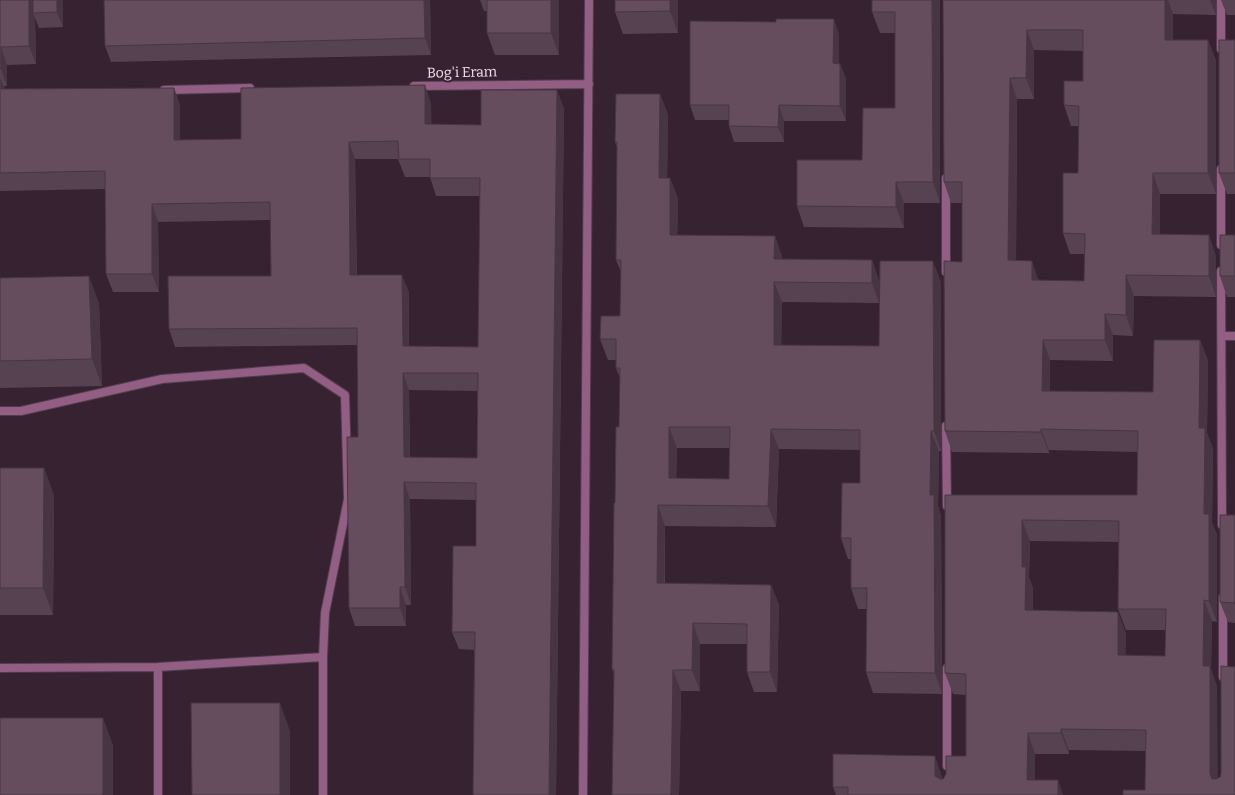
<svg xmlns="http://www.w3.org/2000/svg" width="1235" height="795" font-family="Bitter,serif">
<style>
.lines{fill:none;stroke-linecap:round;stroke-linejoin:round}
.lane-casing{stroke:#513d4b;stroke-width:10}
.street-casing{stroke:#513d4b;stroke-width:10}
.lane{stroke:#925e83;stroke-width:8}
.street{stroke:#925e83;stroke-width:8}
.wall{fill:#574251;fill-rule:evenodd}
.shaded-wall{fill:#473642}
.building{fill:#654d5e;stroke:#473642;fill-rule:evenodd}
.labels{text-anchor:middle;stroke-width:4;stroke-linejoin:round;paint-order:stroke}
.street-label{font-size:14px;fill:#f2e3ed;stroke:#372231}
</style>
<rect width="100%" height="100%" fill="#372231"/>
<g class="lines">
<g class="lane-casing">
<path id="lane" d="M 0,411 L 21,411 L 162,379 L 304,368 L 345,395 L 348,499 L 325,613 L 323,657 L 323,795
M 158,667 L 158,795
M 0,668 L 158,667 L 323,657"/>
</g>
<g class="street-casing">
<path id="street" d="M 1221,0 L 1221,49
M 414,86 L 589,84
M 164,90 L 250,88
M 1221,169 L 1221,245
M 946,178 L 946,272
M 1221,271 L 1222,525
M 1222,336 L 1235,336
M 946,426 L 947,506
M 1223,597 L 1223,677
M 947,668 L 947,766
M 583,795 L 589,0"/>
</g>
<use href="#lane" class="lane"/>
<use href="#street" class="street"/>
</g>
<path class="wall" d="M 0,0 L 32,0 L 33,3 L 33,0 L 63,0 L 63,27 L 39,28 L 35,18 L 36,64 L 7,65 L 7,86 L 4,86 L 5,89 L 174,88 L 180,106 L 180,140 L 241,139 L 431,103 L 431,124 L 481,125 L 564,108 L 556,795 L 473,795 L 474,650 L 459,649 L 452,632 L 476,546 L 476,500 L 410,499 L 411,605 L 406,605 L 406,626 L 355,626 L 349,608 L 358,437 L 357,345 L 175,347 L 169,329 L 271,276 L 270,220 L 158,222 L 159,292 L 113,292 L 106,274 L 105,189 L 0,191 ZM 355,159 L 398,159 L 405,177 L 430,177 L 436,196 L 480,196 L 478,347 L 409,346 L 409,292 L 357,275 ZM 409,390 L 477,391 L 477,458 L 410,458 Z
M 430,0 L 431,55 L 111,62 L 105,46 Z
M 480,0 L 559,0 L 559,55 L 495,55 L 487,33 L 487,11 L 484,11 Z
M 615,0 L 678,0 L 678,33 L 623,34 L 615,12 Z
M 940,0 L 940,203 L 904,203 L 904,228 L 804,227 L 797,206 L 862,160 L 895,108 L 895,33 L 880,33 L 872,12 Z
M 943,0 L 1216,0 L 1216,15 L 1173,14 L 1173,40 L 1208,40 L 1216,61 L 1216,194 L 1160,194 L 1160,234 L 1216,256 L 1216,297 L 1134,296 L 1133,336 L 1113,335 L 1113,361 L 1050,360 L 1050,391 L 1153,392 L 1200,340 L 1208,361 L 1207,433 L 1213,449 L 1212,522 L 1217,535 L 1217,622 L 1212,621 L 1211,669 L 1217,687 L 1217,778 L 1235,795 L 1145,790 L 1146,751 L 1069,750 L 1069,754 L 1035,754 L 1035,780 L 1063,795 L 836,795 L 833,787 L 942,777 L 942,779 L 943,779 L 966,756 L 966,695 L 953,694 L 945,673 L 945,495 L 1137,495 L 1137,452 L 1049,450 L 1049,453 L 952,452 L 945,431 L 962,262 L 962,203 L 951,203 L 944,182 ZM 1034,50 L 1083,51 L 1083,81 L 1064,105 L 1071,126 L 1079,126 L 1078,173 L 1063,233 L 1070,254 L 1084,254 L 1084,281 L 1039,280 L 1016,260 L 1017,99 L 1034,99 ZM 1030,541 L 1119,542 L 1118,609 L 1126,630 L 1166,630 L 1165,656 L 1125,655 L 1126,633 L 1033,610 L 1033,588 L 1029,577 Z
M 1221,0 L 1235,0 L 1235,15 L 1227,15 Z
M 839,34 L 839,63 L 840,64 L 846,79 L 846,121 L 784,121 L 784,142 L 734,142 L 729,126 L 729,120 L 695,120 L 690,105 Z
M 1235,40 L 1235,194 L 1227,194 L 1219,173 Z
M 660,94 L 668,115 L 667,178 L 670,178 L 678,199 L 677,235 L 775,236 L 782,257 L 782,259 L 872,260 L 879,281 L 879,303 L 782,302 L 781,345 L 879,346 L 941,282 L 941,451 L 939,451 L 938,506 L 941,516 L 942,694 L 873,693 L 866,672 L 867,609 L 858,609 L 851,588 L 851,559 L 848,559 L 841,538 L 860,483 L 860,450 L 779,449 L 776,527 L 665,526 L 665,583 L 771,585 L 779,605 L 777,692 L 754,692 L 747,672 L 747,644 L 700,644 L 700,691 L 681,691 L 679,795 L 612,795 L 614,675 L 612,669 L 615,503 L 619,427 L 620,378 L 616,368 L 616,360 L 608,360 L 600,339 L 620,316 L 621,272 L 616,260 L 617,147 L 615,142 ZM 677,448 L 730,448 L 729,479 L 676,478 Z
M 1235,235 L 1235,297 L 1227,297 L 1220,276 Z
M 0,278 L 99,303 L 102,386 L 0,388 Z
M 0,468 L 44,468 L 54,496 L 53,615 L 0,615 Z
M 1235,515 L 1235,623 L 1228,622 L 1220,602 Z"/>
<path class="shaded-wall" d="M 29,0 L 32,0 L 35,9 L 33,13 L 35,18 L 36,64 L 29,46 Z
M 57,0 L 63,0 L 63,27 L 57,12 Z
M 424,0 L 430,0 L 431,55 L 425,38 Z
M 551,0 L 559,0 L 559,55 L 551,33 Z
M 670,0 L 678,0 L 678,33 L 670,11 Z
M 932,0 L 940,0 L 940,203 L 933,182 Z
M 1165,0 L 1168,0 L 1173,14 L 1173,61 L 1165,40 Z
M 1210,0 L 1216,0 L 1216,15 Z
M 834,19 L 839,34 L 839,79 L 833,63 Z
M 1027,30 L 1034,50 L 1034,99 L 1026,78 Z
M 1208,40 L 1216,61 L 1216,194 L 1208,173 Z
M 1,47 L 7,65 L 7,86 L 1,69 Z
M 840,64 L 846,79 L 846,121 L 840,106 Z
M 1010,78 L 1017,99 L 1016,281 L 1008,260 Z
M 1,80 L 8,97 L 1,89 Z
M 425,85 L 431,103 L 432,142 L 425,124 Z
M 174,88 L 180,106 L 180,157 L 174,140 Z
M 557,90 L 564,108 L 556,795 L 549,795 Z
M 660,94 L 668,115 L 667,198 L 659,178 Z
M 779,105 L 784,121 L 784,142 L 778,127 Z
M 349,142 L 355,159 L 357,293 L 350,275 Z
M 1153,173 L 1160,194 L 1160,255 L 1152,234 Z
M 670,178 L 678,199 L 677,256 L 670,235 Z
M 896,182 L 904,203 L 904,228 L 896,207 Z
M 152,204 L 158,222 L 159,292 L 152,274 Z
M 1209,235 L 1216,256 L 1216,297 L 1209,276 Z
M 775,236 L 782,257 L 782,280 L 774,259 Z
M 872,260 L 879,281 L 879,303 L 872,283 Z
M 933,261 L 941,282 L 941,451 L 934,431 Z
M 1032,261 L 1039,282 L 1032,280 Z
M 402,275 L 409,292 L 409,364 L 403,346 Z
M 1126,275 L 1134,296 L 1133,336 L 1126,315 Z
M 89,276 L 99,303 L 102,386 L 92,359 Z
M 774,282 L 782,302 L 781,366 L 774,345 Z
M 1105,314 L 1113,335 L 1113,361 L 1105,340 Z
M 1043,340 L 1050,360 L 1050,412 L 1042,391 Z
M 1200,340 L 1208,361 L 1207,433 L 1213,449 L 1212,522 L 1217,535 L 1217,622 L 1209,601 L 1199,428 Z
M 403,373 L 409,390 L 410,475 L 404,457 Z
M 669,427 L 677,448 L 676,499 L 669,478 Z
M 771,429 L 779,449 L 776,527 L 768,506 Z
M 1041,429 L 1049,450 L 1049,453 L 1041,432 Z
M 931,431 L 939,451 L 938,506 L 941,516 L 942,694 L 935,673 L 930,495 Z
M 44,468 L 54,496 L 53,615 L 43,588 Z
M 404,482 L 410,499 L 411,605 L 405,587 Z
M 658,505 L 665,526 L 664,604 L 657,583 Z
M 1022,520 L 1030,541 L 1029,577 L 1033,588 L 1033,631 L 1025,610 L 1022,567 Z
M 771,585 L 779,605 L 777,692 L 770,672 Z
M 400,587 L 406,605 L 406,626 L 400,608 Z
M 1204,600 L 1212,621 L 1211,669 L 1217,687 L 1218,795 L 1210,774 L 1203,666 Z
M 1118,612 L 1126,633 L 1125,676 L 1118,655 Z
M 693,623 L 700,644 L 700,691 L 692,670 Z
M 673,670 L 681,691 L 679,795 L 671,795 Z
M 280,703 L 290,731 L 290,795 L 280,795 Z
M 103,718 L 113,745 L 113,795 L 103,795 Z
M 1061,729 L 1069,750 L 1069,754 L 1061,733 Z
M 1028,733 L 1035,754 L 1035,795 L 1027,780 Z
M 935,756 L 942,777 L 943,795 L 935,776 Z
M 1058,780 L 1063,795 L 1058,795 Z"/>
<path class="building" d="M 0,0 L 29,0 L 29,46 L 1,47 L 1,69 L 0,69 Z
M 33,0 L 57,0 L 57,12 L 33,13 Z
M 104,0 L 424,0 L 425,38 L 105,46 Z
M 487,0 L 551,0 L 551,33 L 487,33 Z
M 615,0 L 670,0 L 670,11 L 615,12 Z
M 872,0 L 932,0 L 933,182 L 896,182 L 896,207 L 797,206 L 797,160 L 862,160 L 863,108 L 895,108 L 895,12 L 872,12 Z
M 943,0 L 1165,0 L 1165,40 L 1208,40 L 1208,173 L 1153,173 L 1152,234 L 1209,235 L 1209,276 L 1126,275 L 1126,315 L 1105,314 L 1105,340 L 1043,340 L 1042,391 L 1153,392 L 1154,340 L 1200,340 L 1199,428 L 1205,428 L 1204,514 L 1209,514 L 1209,601 L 1204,600 L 1203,666 L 1210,666 L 1210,774 L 1212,779 L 1216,779 L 1220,777 L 1221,774 L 1221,666 L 1235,667 L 1235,795 L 1123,795 L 1123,790 L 1145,790 L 1146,730 L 1061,729 L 1061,733 L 1028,733 L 1027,780 L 1058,780 L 1058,795 L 848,795 L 848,787 L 833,787 L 833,754 L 935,756 L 935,776 L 940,779 L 943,779 L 946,774 L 946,756 L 966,756 L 966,674 L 945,673 L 945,495 L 1137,495 L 1138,431 L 1041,429 L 1041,432 L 945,431 L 944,261 L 962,262 L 962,182 L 944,182 ZM 1027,30 L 1083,30 L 1083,81 L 1064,81 L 1064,105 L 1079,106 L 1078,173 L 1063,173 L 1063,233 L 1085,234 L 1084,281 L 1032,280 L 1032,261 L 1008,260 L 1010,78 L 1026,78 ZM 1022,520 L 1119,521 L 1118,609 L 1166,609 L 1165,656 L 1118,655 L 1118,612 L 1025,610 L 1026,567 L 1022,567 Z
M 776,19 L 834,19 L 833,63 L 840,64 L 840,106 L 779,105 L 778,127 L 729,126 L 729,105 L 690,105 L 690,21 L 776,22 Z
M 1219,40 L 1235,40 L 1235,173 L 1219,173 Z
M 0,80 L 1,80 L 1,89 L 174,88 L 174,140 L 241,139 L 241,88 L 425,85 L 425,124 L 481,125 L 481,90 L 557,90 L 549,795 L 473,795 L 475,632 L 452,632 L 453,546 L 476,546 L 476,483 L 404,482 L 405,587 L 400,587 L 400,608 L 349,608 L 347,437 L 358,437 L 357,328 L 169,329 L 168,276 L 271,276 L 270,202 L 152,204 L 152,274 L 106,274 L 105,171 L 0,173 ZM 398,141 L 399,159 L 430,159 L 430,178 L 480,178 L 478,347 L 403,346 L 402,275 L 350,275 L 349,142 ZM 403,373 L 478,373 L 477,458 L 404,457 Z
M 616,94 L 660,94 L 659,178 L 670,178 L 670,235 L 775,236 L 774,259 L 872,260 L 872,283 L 774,282 L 774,345 L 879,346 L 880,261 L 933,261 L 934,431 L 931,431 L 930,495 L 934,495 L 935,673 L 866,672 L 867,588 L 851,588 L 851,538 L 841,538 L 842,483 L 860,483 L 860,430 L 771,429 L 768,506 L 658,505 L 657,583 L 771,585 L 770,672 L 747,672 L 747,624 L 693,623 L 692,670 L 673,670 L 671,795 L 612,795 L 614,670 L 612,669 L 614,503 L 615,503 L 616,427 L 619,427 L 620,368 L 616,368 L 616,339 L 600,339 L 601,316 L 620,316 L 621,260 L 616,260 L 617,142 L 615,142 ZM 669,427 L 730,427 L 729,479 L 669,478 Z
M 1220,235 L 1235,235 L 1235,276 L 1220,276 Z
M 89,276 L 92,359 L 0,361 L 0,278 Z
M 0,468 L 44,468 L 43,588 L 0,588 Z
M 1220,515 L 1235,515 L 1235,603 L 1220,602 Z
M 191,703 L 280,703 L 280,795 L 192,795 Z
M 0,718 L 103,718 L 103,795 L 0,795 Z"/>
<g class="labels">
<g class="street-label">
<text transform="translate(462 72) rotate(-1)" y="5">Bog'i Eram</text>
</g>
</g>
</svg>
